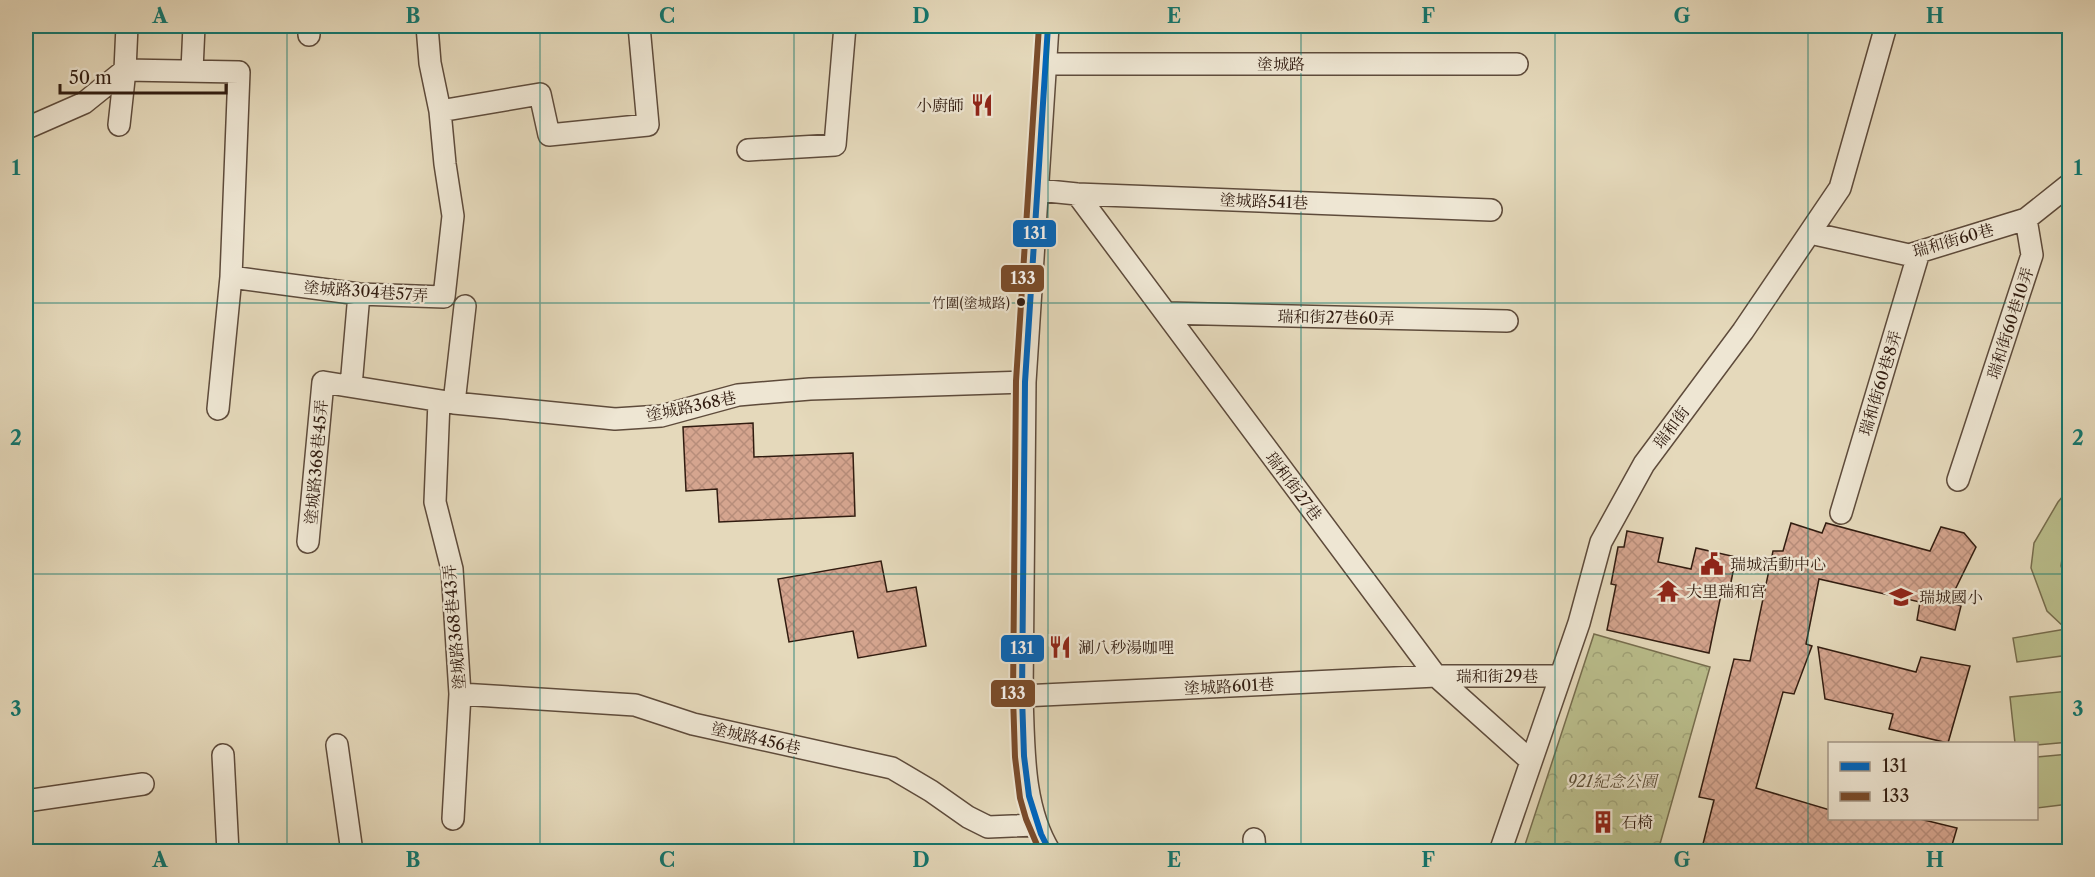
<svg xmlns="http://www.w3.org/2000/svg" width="2095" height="877" font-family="'Libre Caslon Text','Noto Serif TC',serif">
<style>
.grass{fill:#babe8c;stroke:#766d4e;stroke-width:1.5}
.park{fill:url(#park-crowns);stroke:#766d4e;stroke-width:1.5}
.building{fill:url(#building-cross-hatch);stroke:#311c10;stroke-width:1.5}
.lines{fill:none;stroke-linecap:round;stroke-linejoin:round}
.minor-casing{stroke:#5e4b3b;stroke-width:24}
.minor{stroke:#eee6d3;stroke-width:21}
.bus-1-casing{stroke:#eee6d3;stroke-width:10}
.bus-2-casing{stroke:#eee6d3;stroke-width:10}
.bus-1{stroke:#0065bd;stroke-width:6}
.bus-2{stroke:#7a4b2a;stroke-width:6}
.grid{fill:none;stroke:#0f766e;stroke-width:1.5;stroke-opacity:0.55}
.bus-dot{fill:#311c10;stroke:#eee6d3;stroke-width:2}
.labels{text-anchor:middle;stroke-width:4.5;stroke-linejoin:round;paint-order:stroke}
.bus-label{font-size:14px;fill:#311c10;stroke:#eee6d3;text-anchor:end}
.street-label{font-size:16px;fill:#311c10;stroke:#eee6d3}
.poi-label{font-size:16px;fill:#311c10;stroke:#eee6d3;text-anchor:start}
.park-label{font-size:16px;font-style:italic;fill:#5a4d35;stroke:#eee6d3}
.line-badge{stroke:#eee6d3;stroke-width:2}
.badge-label{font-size:16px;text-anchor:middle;font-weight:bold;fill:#fff}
.neatline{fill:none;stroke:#0f766e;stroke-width:2}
.grid-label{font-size:20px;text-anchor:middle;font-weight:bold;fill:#0f766e}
</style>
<defs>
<pattern id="park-crowns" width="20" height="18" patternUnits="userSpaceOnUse" patternTransform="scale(1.5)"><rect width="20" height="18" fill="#babe8c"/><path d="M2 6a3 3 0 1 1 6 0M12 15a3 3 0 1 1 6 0" fill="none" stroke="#a0a378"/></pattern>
<pattern id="building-cross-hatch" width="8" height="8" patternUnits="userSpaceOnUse" patternTransform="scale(1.5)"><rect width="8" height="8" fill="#d5a58f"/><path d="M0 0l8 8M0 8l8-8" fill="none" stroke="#b78d7a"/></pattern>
</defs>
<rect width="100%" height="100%" fill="#e5d9bb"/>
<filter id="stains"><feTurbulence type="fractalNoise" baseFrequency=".00333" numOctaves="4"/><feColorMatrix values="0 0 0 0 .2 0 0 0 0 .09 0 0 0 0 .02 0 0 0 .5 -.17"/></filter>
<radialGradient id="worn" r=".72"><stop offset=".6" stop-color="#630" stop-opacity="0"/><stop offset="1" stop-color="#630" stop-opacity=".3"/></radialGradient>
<path class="grass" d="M 2069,489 L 2069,533 L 2065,540 L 2061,566 L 2069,588 L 2069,655 L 2017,662 L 2013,638 L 2066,629 L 2047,611 L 2031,568 L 2034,543 L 2058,502 Z
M 2069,691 L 2069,742 L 2037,745 L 2036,744 L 2015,743 L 2010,697 Z
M 2069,754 L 2069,804 L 2037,808 L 2037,757 Z"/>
<path class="park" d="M 1594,634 L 1710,667 L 1658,851 L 1523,851 Z"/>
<path class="building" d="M 753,423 L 754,457 L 853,453 L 855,516 L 719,522 L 717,489 L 686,491 L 683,427 Z
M 1791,523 L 1822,533 L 1826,523 L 1930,551 L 1941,527 L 1964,533 L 1976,547 L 1949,602 L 1961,606 L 1955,630 L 1917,620 L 1920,602 L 1819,579 L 1806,644 L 1812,646 L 1794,694 L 1783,692 L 1756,788 L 1830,810 L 1830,819 L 1920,819 L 1957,828 L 1950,852 L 1701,852 L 1714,800 L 1699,797 L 1734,659 L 1750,661 L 1773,551 L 1783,551 Z
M 1627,531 L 1663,538 L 1658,562 L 1691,569 L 1696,548 L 1736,557 L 1729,592 L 1722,590 L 1709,653 L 1607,630 L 1616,585 L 1611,584 L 1618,547 L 1624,547 Z
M 881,561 L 887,592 L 916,587 L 926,646 L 858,658 L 853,631 L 789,642 L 778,579 Z
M 1818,647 L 1916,672 L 1921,657 L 1970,666 L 1948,743 L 1889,729 L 1893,714 L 1825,699 Z"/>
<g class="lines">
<g class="minor-casing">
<path id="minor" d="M 1048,26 L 1025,382 L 1022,696 C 1024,747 1022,807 1050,852
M 309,35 L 309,26
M 1045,64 L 1517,64
M 125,70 L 239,72 L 231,277 L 218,409
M 192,70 L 194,26
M 440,111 L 540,94 L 549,135 L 648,125 L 639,26
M 119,125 L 125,70 L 127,26
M 27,128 L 84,103 L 125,70
M 748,150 L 835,145 L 845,26
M 1038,190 L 1077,194 L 1491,210
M 1077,194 L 1436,676 L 1531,761
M 1810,233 L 1909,255 L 2026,219
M 231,277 L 359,294 L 444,297 L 453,216 L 445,164 L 440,111 L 430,63 L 427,26
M 1166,313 L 1507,321
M 351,386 L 359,294
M 439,401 L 435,502 L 452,569 L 460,694 L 453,819
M 454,403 L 465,306
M 1958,480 L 2032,255 L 2026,219 L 2070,184
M 1841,513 L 1919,252
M 308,542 L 323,382 L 454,403 L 615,419 L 661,416 L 738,395 L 810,389 L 1025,382
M 460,694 L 635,705 L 693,724 L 892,768 L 931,791 L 968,817 L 988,827 L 1036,825
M 1022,696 L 1436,676 L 1559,676
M 337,745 L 352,852
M 223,755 L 228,852
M 26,801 L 143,784
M 1254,839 L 1255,852
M 1500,852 L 1579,623 L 1601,542 L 1644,464 L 1743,331 L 1840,188 L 1886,26"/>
</g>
<use href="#minor" class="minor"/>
<g class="bus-1-casing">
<path id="bus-1" d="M 1048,26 L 1025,382 L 1022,696 L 1024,756 L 1029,796 L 1041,834 L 1050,852"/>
</g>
<g class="bus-2-casing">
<path id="bus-2" d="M 1039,26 L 1016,381 L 1013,696 L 1015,757 L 1020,798 L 1026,819 L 1040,852"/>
</g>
<use href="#bus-1" class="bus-1"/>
<use href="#bus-2" class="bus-2"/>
</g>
<path class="grid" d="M 287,26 L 287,852M 540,26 L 540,852M 794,26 L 794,852M 1048,26 L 1048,852M 1301,26 L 1301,852M 1555,26 L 1555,852M 1808,26 L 1808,852M 26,303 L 2070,303M 26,574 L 2070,574"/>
<defs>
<g id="restaurant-bare" transform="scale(1.8)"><path d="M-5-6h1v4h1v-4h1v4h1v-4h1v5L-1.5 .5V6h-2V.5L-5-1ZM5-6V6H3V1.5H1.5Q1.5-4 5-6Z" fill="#8f2418" stroke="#eee6d3" stroke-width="2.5" paint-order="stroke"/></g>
<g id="civic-bare" transform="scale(1.8)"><path d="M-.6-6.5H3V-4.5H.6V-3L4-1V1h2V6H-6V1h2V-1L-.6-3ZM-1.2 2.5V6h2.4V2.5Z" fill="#8f2418" stroke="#eee6d3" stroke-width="2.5" paint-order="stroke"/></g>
<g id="temple-bare" transform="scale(1.8)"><path d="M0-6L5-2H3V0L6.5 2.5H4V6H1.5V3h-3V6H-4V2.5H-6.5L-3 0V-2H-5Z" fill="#8f2418" stroke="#eee6d3" stroke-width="2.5" paint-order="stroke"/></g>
<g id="school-bare" transform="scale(1.8)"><path d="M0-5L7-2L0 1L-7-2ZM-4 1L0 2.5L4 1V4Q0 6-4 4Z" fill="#8f2418" stroke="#eee6d3" stroke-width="2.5" paint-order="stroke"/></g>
<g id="building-bare" transform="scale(1.8)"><path d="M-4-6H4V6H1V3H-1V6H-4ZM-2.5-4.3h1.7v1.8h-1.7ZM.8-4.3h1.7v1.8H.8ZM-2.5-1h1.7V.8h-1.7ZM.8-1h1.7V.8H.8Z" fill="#8f2418" stroke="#eee6d3" stroke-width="2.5" paint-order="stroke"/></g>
</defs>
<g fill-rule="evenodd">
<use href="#restaurant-bare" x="982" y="105"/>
<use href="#civic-bare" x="1712" y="564"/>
<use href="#temple-bare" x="1668" y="591"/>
<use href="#school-bare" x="1901" y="597"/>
<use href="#restaurant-bare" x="1060" y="647"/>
<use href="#building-bare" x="1603" y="822"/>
</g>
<circle class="bus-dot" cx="1021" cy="302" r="5"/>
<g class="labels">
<g class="bus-label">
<text x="1010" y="308">竹圍(塗城路)</text>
</g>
<g class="street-label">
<text x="1281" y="70">塗城路</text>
<text transform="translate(1264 201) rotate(2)" y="6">塗城路541巷</text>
<text transform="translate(1953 240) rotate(-16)" y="6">瑞和街60巷</text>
<text transform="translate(366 291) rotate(4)" y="6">塗城路304巷57弄</text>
<text transform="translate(1336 317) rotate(1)" y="6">瑞和街27巷60弄</text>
<text transform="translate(2010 323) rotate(-72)" y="6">瑞和街60巷10弄</text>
<text transform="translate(1880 383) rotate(-73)" y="6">瑞和街60巷8弄</text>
<text transform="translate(691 406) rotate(-12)" y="6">塗城路368巷</text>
<text transform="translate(1671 427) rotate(-53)" y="6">瑞和街</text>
<text transform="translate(316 462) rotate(-85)" y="6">塗城路368巷45弄</text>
<text transform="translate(1294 486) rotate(53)" y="6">瑞和街27巷</text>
<text transform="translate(454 627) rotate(-95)" y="6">塗城路368巷43弄</text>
<text x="1497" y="682">瑞和街29巷</text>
<text transform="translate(1229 686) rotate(-3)" y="6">塗城路601巷</text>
<text transform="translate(756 738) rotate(13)" y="6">塗城路456巷</text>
</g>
<g class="poi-label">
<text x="964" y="111" text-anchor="end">小廚師</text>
<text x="1730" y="570">瑞城活動中心</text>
<text x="1686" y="597">大里瑞和宮</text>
<text x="1919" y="603">瑞城國小</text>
<text x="1078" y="653">涮八秒湯咖哩</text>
<text x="1621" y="828">石椅</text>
</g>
<g class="park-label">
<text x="1612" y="787">921紀念公園</text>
</g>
</g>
<g class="line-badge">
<rect x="1012" y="219" width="45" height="29" rx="6" fill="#0065bd"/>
<rect x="1000" y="264" width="45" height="29" rx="6" fill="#7a4b2a"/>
<rect x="1000" y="634" width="45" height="29" rx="6" fill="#0065bd"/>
<rect x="990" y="679" width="46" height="29" rx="6" fill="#7a4b2a"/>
</g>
<g class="badge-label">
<text x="1035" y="239">131</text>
<text x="1023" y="284">133</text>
<text x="1022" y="654">131</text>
<text x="1013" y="699">133</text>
</g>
<rect width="2095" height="877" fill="none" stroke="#e5d9bb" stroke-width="66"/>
<rect x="1828" y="742" width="210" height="78" fill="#eee6d3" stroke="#a29585" stroke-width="1.5"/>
<rect x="1840" y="762" width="30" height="9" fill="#0065bd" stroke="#a29585" stroke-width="1.5"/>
<text x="1882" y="772" font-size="18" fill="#311c10">131</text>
<rect x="1840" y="792" width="30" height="9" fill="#7a4b2a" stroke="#a29585" stroke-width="1.5"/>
<text x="1882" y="802" font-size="18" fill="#311c10">133</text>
<path d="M60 84v9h166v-9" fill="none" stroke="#311c10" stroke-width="3"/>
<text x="69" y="84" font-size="18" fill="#311c10" stroke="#eee6d3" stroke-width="4.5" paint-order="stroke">50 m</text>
<rect x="33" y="33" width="2029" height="811" class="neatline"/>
<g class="grid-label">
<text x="160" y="23">A</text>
<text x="413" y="23">B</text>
<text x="667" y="23">C</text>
<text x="921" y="23">D</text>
<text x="1174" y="23">E</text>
<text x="1428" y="23">F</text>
<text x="1682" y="23">G</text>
<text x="1935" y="23">H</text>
<text x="16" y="175">1</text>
<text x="2078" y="175">1</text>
<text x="16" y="445">2</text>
<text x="2078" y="445">2</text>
<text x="16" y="716">3</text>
<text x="2078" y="716">3</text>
<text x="160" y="867">A</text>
<text x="413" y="867">B</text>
<text x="667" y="867">C</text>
<text x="921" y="867">D</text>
<text x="1174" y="867">E</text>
<text x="1428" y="867">F</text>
<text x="1682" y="867">G</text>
<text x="1935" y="867">H</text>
</g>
<rect width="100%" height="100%" filter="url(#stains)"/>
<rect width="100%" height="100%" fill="url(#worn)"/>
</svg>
